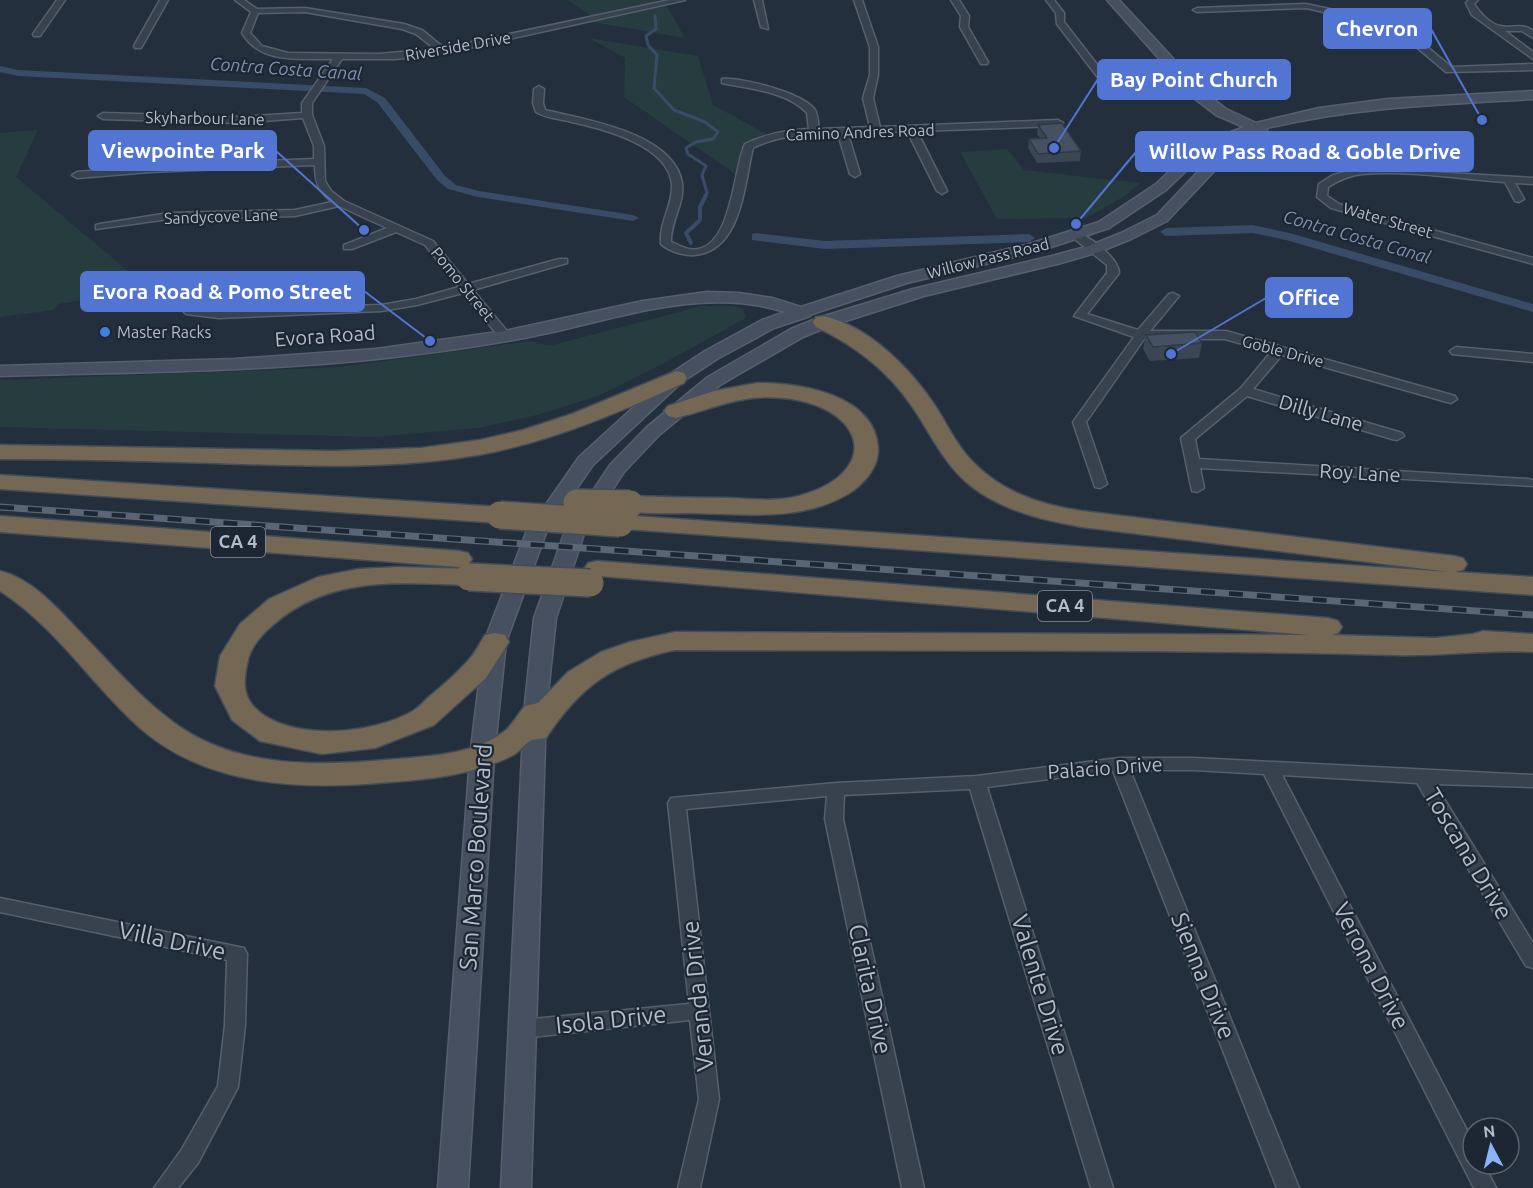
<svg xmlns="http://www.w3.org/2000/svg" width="1533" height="1188" font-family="Ubuntu,sans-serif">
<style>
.green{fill:#263c3f}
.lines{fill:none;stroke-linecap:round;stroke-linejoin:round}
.stream-far1{stroke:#394c67;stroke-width:3}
.stream{stroke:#394c67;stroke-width:4}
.canal{fill:#394c67;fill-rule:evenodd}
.street-casing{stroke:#565f6c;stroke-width:3}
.secondary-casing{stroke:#565f6c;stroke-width:3}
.highway-casing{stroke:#434c59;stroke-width:3}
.street{fill:#38414e;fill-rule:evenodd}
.secondary{fill:#465061;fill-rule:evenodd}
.highway{fill:#746855;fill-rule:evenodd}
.rail-casing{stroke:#5a6575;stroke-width:7}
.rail{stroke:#1d2633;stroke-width:4.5;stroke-dasharray:14;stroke-linecap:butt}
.highway-bridge-casing{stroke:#434c59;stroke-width:30;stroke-linecap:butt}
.highway-bridge{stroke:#746855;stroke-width:27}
.wall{fill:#3b4654}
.building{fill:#455162;stroke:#303945;stroke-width:1.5}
.shop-dot{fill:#3f7fe0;stroke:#1d2633;stroke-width:2}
.labels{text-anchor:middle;stroke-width:4.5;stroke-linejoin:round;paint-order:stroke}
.far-street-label{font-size:16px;fill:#b4bcc9;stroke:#1d2633}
.far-poi-label{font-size:16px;fill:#b4bcc9;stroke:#1d2633;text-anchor:start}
.far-water-label{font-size:18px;font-style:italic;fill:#7c92b1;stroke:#1d2633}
.shield{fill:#1d2633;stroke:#878f9c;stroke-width:1.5}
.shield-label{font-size:18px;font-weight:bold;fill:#b4bcc9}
.street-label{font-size:20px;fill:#b4bcc9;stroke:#1d2633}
.near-street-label{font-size:24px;fill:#b4bcc9;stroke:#1d2633}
.leader{fill:none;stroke:#5274d3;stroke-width:2}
.callout-dot{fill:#5274d3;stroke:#1d2633;stroke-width:2}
.callout{fill:#5274d3;stroke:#5274d3;stroke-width:2}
.callout-label{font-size:21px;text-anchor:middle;font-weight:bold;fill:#fff}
</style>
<rect width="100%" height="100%" fill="#242f3e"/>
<path class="green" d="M 567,0 L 681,0 L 665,3 L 685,38 L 581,20 L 593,17 Z
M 589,38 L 698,56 L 713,105 L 772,137 L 748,146 L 741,178 L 624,97 L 625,58 Z
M 38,130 L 16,177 L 152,291 L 58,304 L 54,310 L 0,317 L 0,133 Z
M 1007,149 L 1024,170 L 1140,183 L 1125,196 L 1086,218 L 997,219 L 960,152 Z
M 702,306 L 734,306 L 743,309 L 746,318 L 666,362 L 598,396 L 537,415 L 478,428 L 374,437 L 0,427 L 0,380 L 299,369 L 339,367 L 531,341 L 549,346 Z"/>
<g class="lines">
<path class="stream-far1" d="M 655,16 L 656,29 L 646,36 L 648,45 L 657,55 L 654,88 L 674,110 L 705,122 L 718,132 L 713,139 L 696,142 L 686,148 L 688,154 L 706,166 L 702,175 L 707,193 L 705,196"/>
<path class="stream" d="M 691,243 L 686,233 L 700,220 L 700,207 L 706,195"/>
<path class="canal" d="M 0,66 L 18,70 L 366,88 L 385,98 L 445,176 L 456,185 L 479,191 L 633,215 L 639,218 L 633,221 L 478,197 L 448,189 L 437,180 L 377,102 L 364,94 L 18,76 L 0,72 Z
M 1253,225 L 1293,234 L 1533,304 L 1533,312 L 1286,240 L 1253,233 L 1166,236 L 1160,232 L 1166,228 Z
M 756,233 L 825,241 L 1029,234 L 1035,238 L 1029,242 L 825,249 L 752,240 L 752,234 Z"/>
<g class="street-casing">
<path id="street" d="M 57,0 L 65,0 L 40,36 L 34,36 L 33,34 Z
M 160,0 L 168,0 L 141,48 L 135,48 L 134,46 Z
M 235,0 L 244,0 L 257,9 L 305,8 L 404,24 L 422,30 L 444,48 L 670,0 L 685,0 L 442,54 L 395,59 L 342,59 L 312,103 L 312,115 L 324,146 L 325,181 L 331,191 L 344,201 L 433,241 L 468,284 L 559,259 L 567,259 L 567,263 L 473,290 L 511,336 L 505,340 L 501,339 L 463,293 L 417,305 L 381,311 L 219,318 L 186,314 L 184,312 L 190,308 L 219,310 L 381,305 L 416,299 L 459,287 L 425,245 L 396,232 L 352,249 L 344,249 L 344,245 L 387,228 L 339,206 L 295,216 L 169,219 L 96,229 L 96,225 L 100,224 L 169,213 L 295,210 L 332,202 C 318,191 315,182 315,165 L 150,172 L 77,178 L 72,175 L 77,172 L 150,166 L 314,159 L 314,146 L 303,118 L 238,123 L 103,119 L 98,116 L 103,113 L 238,117 L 302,113 L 302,103 L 333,59 C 301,58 261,65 242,33 L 251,12 ZM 305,12 L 402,29 L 416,34 L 435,49 L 379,54 L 288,53 L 262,46 L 250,33 L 258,13 Z
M 754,0 L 762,0 L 768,29 L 761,27 Z
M 854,0 L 862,0 L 878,47 L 878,75 L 873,98 L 880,127 L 1058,120 L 1063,123 L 1058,126 L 917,131 L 947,191 L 942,194 L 937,191 L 907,131 L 848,134 L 860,174 L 855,177 L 850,174 L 838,134 C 808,135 780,134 753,148 C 744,184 742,250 695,255 C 684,256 669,251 661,244 C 659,222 673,205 672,185 C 669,145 603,129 572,122 C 561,119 545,118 536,112 L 533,103 L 534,89 L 539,86 L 544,89 L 543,103 L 545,110 C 586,120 674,133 682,183 C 685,203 670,222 671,242 C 677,244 683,248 689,249 C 732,256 733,169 745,144 C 766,134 786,130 809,129 L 807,113 C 787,91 749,89 722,83 L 722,79 C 741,77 804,93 815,110 C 818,116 818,123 819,129 L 870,127 L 863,98 L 870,75 L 870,47 Z
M 951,0 L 959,0 L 969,16 L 968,27 L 988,62 L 987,64 L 981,64 L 960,27 L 961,16 Z
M 1046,0 L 1054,0 L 1064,13 L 1064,22 L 1109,80 L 1109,84 L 1103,84 L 1057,24 L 1056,13 Z
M 1469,0 L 1478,0 L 1474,4 C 1479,12 1490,24 1500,26 C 1512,29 1522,22 1533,31 L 1533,38 L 1522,31 L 1505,31 L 1533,52 L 1533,59 L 1472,15 L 1466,3 Z
M 1306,4 L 1400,24 L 1451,67 L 1533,64 L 1533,70 L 1446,72 L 1394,28 L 1306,8 L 1197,12 L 1193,10 L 1197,8 Z
M 1362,168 L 1533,178 L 1533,184 L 1515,183 L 1524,199 L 1519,202 L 1515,201 L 1505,182 C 1462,179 1405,170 1363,174 C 1350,175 1339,180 1328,187 L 1327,196 L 1339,204 L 1533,258 L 1533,264 L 1331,208 L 1317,197 L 1319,184 L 1333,175 Z
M 1075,231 C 1089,236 1119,258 1119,273 L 1087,314 L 1138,330 L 1169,294 L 1173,293 L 1179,296 L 1150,331 L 1226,331 L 1455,396 L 1457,399 L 1451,403 L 1447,402 L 1282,355 L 1253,389 L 1402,433 L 1404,436 L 1397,440 L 1392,439 L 1247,396 L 1195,439 L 1199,459 L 1528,479 L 1533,480 L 1533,486 L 1200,468 L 1204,488 L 1197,492 L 1192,491 L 1181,438 L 1241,388 L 1271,352 L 1225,339 L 1144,339 L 1086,422 L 1107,484 L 1100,488 L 1095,487 L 1073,422 L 1134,337 L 1074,316 L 1107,273 L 1107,265 L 1071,236 L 1070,234 Z
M 1456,347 L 1533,354 L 1533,362 L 1452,354 L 1450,351 Z
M 1119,758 L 1194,758 L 1533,775 L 1533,787 L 1435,784 L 1533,943 L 1533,968 L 1526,966 L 1417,783 L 1282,775 L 1473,1142 L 1473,1164 L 1484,1164 L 1496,1188 L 1474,1188 L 1264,774 L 1194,770 L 1130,770 L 1299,1188 L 1277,1188 L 1113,771 L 987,787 L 1113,1188 L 1091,1188 L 970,789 L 844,795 L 843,819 L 924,1188 L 902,1188 L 825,819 L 827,796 L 686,809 L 719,1099 L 700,1188 L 678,1188 L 699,1099 L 690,1020 L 522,1038 L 515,1035 L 512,1029 L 515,1023 L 522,1020 L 689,1004 L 668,803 L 671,798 L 836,783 L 977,776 Z
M 0,898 L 244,948 L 247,954 L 245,1025 L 238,1087 L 198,1163 L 178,1188 L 154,1188 L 182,1149 L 218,1086 L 225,1025 L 227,960 L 0,912 Z"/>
</g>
<g class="secondary-casing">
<path id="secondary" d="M 1107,0 L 1119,0 L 1204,92 L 1226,109 L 1256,123 L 1319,108 L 1388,99 L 1533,91 L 1533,99 C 1443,104 1355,107 1267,128 L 1267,133 L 1255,132 L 1206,152 L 1166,190 L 1109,228 L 1039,251 L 907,283 L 812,314 L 810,316 L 774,328 L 717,359 L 682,382 L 593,465 L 546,533 L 506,642 L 494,757 L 468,1188 L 438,1188 L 470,757 L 484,642 L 526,533 L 579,457 L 670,374 L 705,351 L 762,320 L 785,312 C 707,287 625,316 548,333 C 498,344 447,351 395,357 C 264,372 132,372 0,376 L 0,366 L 235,359 L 376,349 L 505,331 L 643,301 L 707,292 L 739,293 L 772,298 L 801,307 L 897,276 L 1029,244 L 1099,222 L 1156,184 L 1196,146 L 1244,127 L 1216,115 L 1194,98 Z
M 1257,136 L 1264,140 L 1262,143 L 1241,152 L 1218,167 L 1167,221 L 1131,239 L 1099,252 L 1061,263 L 924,296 L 830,326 L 803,337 L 720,385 L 659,435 L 624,472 L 584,534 L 556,618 L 546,713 L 531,1188 L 501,1188 L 524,713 L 534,618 L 564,534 L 610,465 L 647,427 L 708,377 L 791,329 L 818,318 L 913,289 L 1052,256 L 1089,246 L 1121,233 L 1157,215 L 1208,161 L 1231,146 Z"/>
</g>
<g class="highway-casing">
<path id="highway" d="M 824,316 C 870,327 911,369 936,407 C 948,426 958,448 975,464 C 1004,493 1042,505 1082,511 L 1454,556 L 1463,558 L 1467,564 L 1463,570 L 1455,572 L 1533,577 L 1533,595 L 611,528 L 607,523 L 611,518 L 620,515 L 1450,572 L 1082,527 C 1043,520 1003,511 971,486 C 943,464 931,433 911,405 C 887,370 854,345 816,327 L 813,322 L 816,317 Z
M 676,371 L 684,373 L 687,378 L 684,383 C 618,413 550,442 478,455 C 391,470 302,466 214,463 C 143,461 71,459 0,459 L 0,445 L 334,451 L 421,448 L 480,440 L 523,430 L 572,414 Z
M 757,383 C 799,383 875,394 878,448 C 879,465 867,480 854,490 C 806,523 744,514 689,513 C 667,513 643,515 621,509 L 617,504 L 621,499 L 630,496 C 664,497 697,498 731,498 C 753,499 777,502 799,496 C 879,474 869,412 792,399 C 743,392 720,407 676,418 L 668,416 L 664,411 L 668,406 L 714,391 Z
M 0,475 L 500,507 L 509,510 L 513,515 L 509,520 L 500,523 L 0,489 Z
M 0,516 L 459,551 L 468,553 L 472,559 L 468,565 L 459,567 L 0,532 Z
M 597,561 L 1328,618 L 1338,621 L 1342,627 L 1338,633 L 1332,635 L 1436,638 L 1473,634 L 1483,631 L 1533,634 L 1533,652 C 1486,649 1440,657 1393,655 C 1154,649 914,651 675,650 C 613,663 581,685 546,738 C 542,739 535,739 532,740 C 527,742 520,750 515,754 C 503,761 490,765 477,769 C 449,777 420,780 391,782 C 306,790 208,788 140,728 C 92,685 55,626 0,591 L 0,571 C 33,579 59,610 82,634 C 111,664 140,698 173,722 C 237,770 321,766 397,759 C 433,756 475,754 505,731 C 513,724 518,714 525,706 L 538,703 L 568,672 L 601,652 L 630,642 L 675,632 L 1309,635 L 588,575 L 584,569 L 588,563 Z
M 399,567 L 469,569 L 478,571 L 482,577 L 478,583 L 469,585 C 399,583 331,575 274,624 C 261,635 250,647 247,664 C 244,679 242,694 254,707 C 289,743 374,734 413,711 C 420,707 425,700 430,696 C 442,686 454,676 464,665 C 473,657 479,645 485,635 L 495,633 L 505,635 L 509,642 L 486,678 L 434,725 L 375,748 L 322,754 L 260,741 L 232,720 L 215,686 L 220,656 L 240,624 L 269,599 L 318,577 L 359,569 Z"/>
</g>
<use href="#street" class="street"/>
<use href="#secondary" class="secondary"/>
<use href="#highway" class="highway"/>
<g class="rail-casing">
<path id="rail" d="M 0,507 L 1533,615"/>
</g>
<use href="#rail" class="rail"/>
<g class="highway-bridge-casing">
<path id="highway-bridge" d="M 577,503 L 630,504
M 500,515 L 620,523
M 469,577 L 590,583"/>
</g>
<use href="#highway-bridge" class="highway-bridge"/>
</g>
<path class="wall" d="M 1038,125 L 1081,151 L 1080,161 L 1037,163 L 1028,148 L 1029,139 L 1040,138 L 1037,134 Z
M 1146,335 L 1202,343 L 1199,358 L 1150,361 L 1143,349 Z"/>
<path class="building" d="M 1062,123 L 1081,151 L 1038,154 L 1029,139 L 1047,138 L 1038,125 Z
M 1195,332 L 1202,343 L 1153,347 L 1146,335 Z"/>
<circle class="shop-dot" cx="105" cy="332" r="6"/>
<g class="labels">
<g class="far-street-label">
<text transform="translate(458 46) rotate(-10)" y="6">Riverside Drive</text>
<text transform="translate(205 118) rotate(1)" y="6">Skyharbour Lane</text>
<text transform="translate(860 132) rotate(-2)" y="6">Camino Andres Road</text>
<text transform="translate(221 216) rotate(-2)" y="6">Sandycove Lane</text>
<text transform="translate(1388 220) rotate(16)" y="6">Water Street</text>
<text transform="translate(988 258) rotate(-14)" y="6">Willow Pass Road</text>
<text transform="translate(463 284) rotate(51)" y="6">Pomo Street</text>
<text transform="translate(1283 351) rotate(15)" y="6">Goble Drive</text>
</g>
<g class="far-poi-label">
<text x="117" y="338">Master Racks</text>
</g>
<g class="far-water-label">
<text transform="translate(286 69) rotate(4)" y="6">Contra Costa Canal</text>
<text transform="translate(1357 237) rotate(16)" y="6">Contra Costa Canal</text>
</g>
<g class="shield">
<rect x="211" y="527" width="54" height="30" rx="4.5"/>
<rect x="1038" y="591" width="54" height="30" rx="4.5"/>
</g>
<g class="shield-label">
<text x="238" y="548">CA 4</text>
<text x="1065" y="612">CA 4</text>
</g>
<g class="street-label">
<text transform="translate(325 336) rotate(-4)" y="7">Evora Road</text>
<text transform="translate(1321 413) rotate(16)" y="7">Dilly Lane</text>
<text transform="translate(1360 473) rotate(3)" y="7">Roy Lane</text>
<text transform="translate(1105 768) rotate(-4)" y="7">Palacio Drive</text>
</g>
<g class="near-street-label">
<text transform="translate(1468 854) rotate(59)" y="8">Toscana Drive</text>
<text transform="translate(476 857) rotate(-86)" y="8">San Marco Boulevard</text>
<text transform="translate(172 941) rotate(12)" y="8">Villa Drive</text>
<text transform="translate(1371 966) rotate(63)" y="8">Verona Drive</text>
<text transform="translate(1203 976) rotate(68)" y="8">Sienna Drive</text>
<text transform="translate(1040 985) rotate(73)" y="8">Valente Drive</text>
<text transform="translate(870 989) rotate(78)" y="8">Clarita Drive</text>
<text transform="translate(698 996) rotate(-96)" y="8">Veranda Drive</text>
<text transform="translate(611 1020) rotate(-6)" y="8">Isola Drive</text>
</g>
</g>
<path class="leader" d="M1482 120L1431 29M1054 148L1098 79M364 230L276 151M1076 224L1136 152M430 341L364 291M1171 354L1266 298"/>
<g class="callout-dot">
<circle cx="1482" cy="120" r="6"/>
<circle cx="1054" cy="148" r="6"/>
<circle cx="364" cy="230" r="6"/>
<circle cx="1076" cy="224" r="6"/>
<circle cx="430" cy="341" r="6"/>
<circle cx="1171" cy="354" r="6"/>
</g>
<g class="callout">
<rect x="1324" y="9" width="107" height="39" rx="6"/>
<rect x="1098" y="60" width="192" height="39" rx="6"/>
<rect x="89" y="131" width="187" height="39" rx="6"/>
<rect x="1136" y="132" width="337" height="39" rx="6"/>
<rect x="81" y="272" width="283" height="39" rx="6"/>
<rect x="1266" y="278" width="86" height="39" rx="6"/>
</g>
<g class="callout-label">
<text x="1377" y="36">Chevron</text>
<text x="1194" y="87">Bay Point Church</text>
<text x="183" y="158">Viewpointe Park</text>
<text x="1305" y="159">Willow Pass Road &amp; Goble Drive</text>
<text x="222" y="299">Evora Road &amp; Pomo Street</text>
<text x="1309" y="305">Office</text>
</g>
<g transform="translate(1491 1146) rotate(353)"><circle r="28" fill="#1d2633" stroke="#59626f" stroke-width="1.5"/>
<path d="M0-4.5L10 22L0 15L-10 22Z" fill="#8ab4f8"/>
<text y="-9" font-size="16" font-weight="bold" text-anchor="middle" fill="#b4bcc9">N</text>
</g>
</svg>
